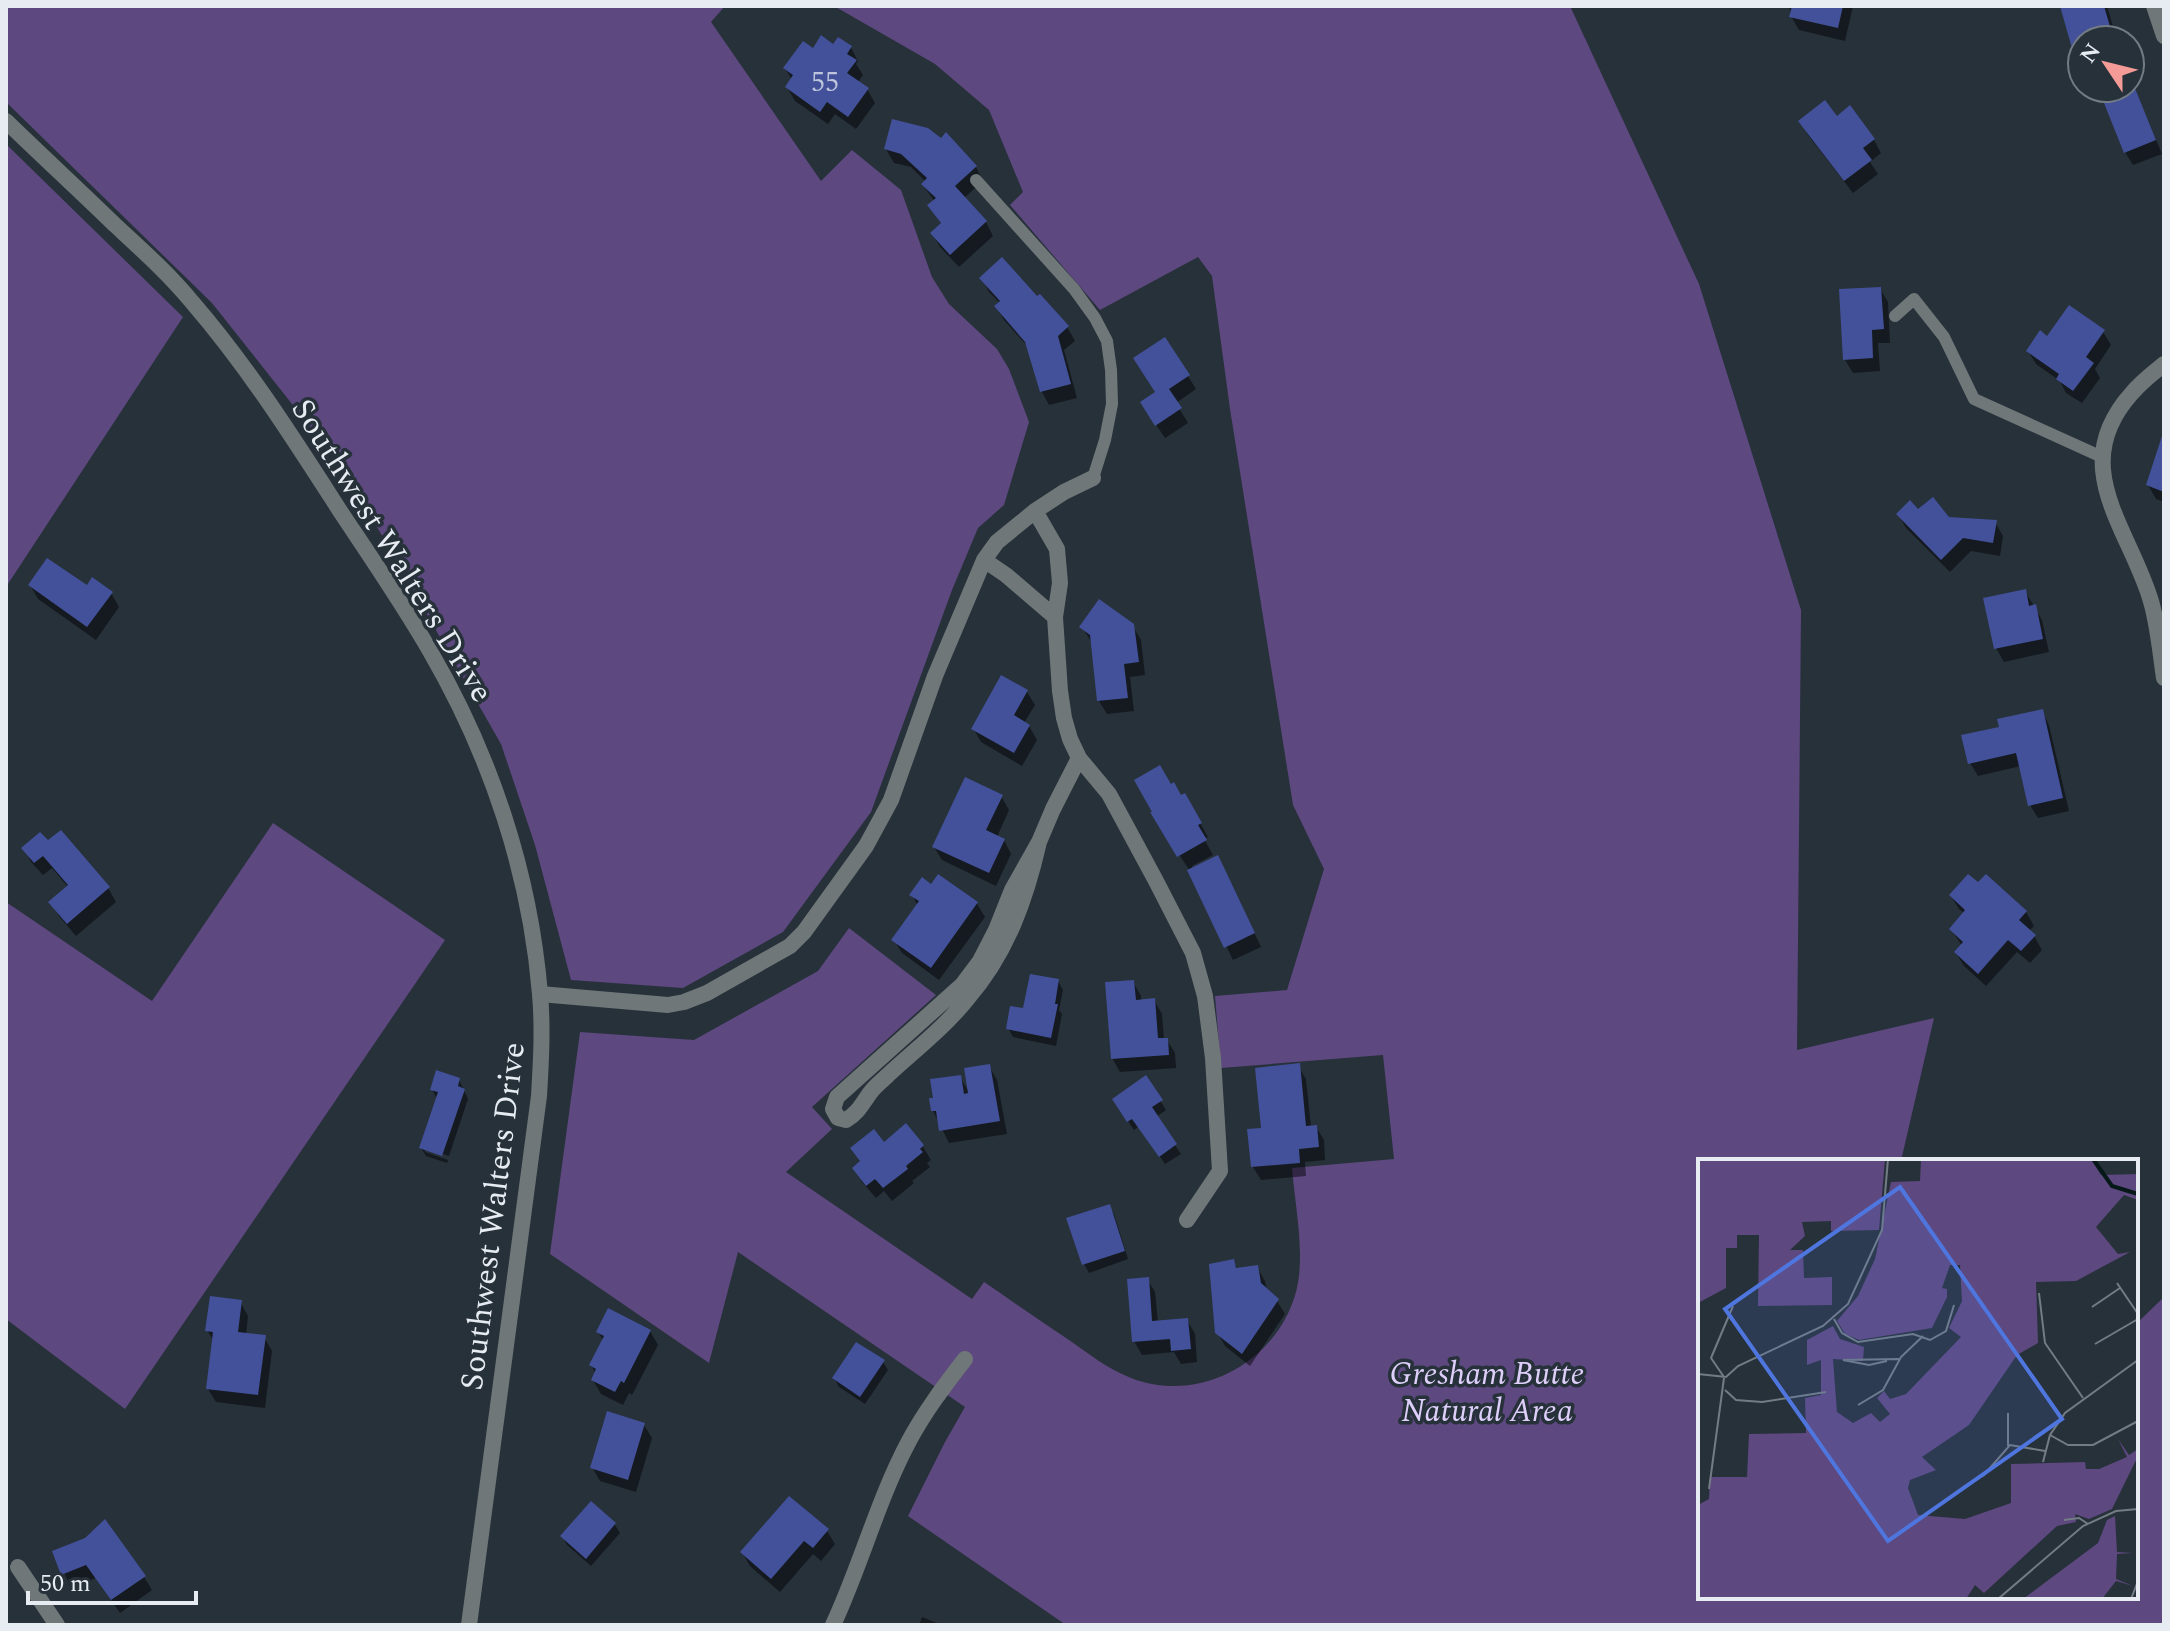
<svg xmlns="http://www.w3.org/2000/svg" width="2170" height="1631" font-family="Spectral,serif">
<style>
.green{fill:#5d487f}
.shadow{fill:#0007}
.building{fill:#43519a}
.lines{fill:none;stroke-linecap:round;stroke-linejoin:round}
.service{stroke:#6f7779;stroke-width:12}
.minor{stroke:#6f7779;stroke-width:16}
.tertiary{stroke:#6f7779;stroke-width:16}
.labels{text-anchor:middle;stroke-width:7;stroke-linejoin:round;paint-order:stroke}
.number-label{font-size:28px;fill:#bdc5dc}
.street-label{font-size:32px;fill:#e6ecf2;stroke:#27313a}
.park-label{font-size:32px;font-style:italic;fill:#ddcff9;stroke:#27313a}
.inset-river{fill:none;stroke:#061817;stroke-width:4}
.inset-road{fill:none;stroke:#737c84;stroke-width:2}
.view{fill:#4f76de;fill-opacity:0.15;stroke:#4f76de;stroke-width:4}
.inset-edge{fill:none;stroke:#e6ecf2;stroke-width:4}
</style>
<rect width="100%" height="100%" fill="#27313a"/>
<path class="green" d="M 6,6 L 725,6 L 711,22 L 821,181 L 852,150 L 901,190 L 932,277 L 949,304 L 997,349 L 1009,369 L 1029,422 L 1004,505 L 978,528 L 952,590 L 871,812 L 783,932 L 683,988 L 571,980 L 535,845 L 501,744 L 345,471 L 212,303 L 6,102 Z
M 834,6 L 1570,6 L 1699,284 L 1801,610 L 1797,1050 L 1934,1018 L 1901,1161 L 1700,1161 L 1700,1597 L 2136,1597 L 2136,1324 L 2164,1297 L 2164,1625 L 1066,1625 L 908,1516 L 945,1442 L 965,1407 L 738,1252 L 709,1363 L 550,1254 L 580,1032 L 694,1040 L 818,971 L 849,928 L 936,995 L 812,1107 L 832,1129 L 786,1172 L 972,1299 L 984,1282 C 1012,1301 1040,1321 1069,1340 C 1089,1354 1108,1369 1131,1378 C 1202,1406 1284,1358 1298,1283 C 1304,1247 1295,1205 1292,1168 L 1394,1159 L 1383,1055 L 1221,1068 L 1215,996 L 1287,990 L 1324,869 L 1293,805 L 1230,409 L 1212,276 L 1198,257 L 1100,310 L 1010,205 L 1023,192 L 989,110 L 935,64 Z
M 6,144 L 183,317 L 6,587 Z
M 273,823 L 445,940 L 125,1409 L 6,1319 L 6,902 L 152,1001 Z"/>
<path class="shadow" d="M 1789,6 L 1853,6 L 1845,41 L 1799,30 L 1791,16 Z
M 2062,6 L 2107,6 L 2117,40 L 2082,40 L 2082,64 L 2075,51 Z
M 833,46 L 851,48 L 858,61 L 856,64 L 863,75 L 858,82 L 867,89 L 875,103 L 856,129 L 835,114 L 828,124 L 795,101 L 787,87 L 792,80 L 785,68 L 813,51 Z
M 2130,78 L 2162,154 L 2133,165 L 2125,152 L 2100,88 L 2130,88 Z
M 1836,118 L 1874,140 L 1881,153 L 1870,162 L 1878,174 L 1853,193 L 1808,135 L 1801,121 Z
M 946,135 L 976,167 L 983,181 L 964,198 L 986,222 L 993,236 L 959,267 L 940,247 L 932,233 L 942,225 L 930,205 L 935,202 L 923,185 L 926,182 L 911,167 L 894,163 L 886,149 L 941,141 Z
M 982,278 L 1067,327 L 1075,341 L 1064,350 L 1077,398 L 1049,405 L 1042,392 L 1029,348 L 1004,320 L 996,306 L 1000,303 L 989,292 Z
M 1880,289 L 1888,302 L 1890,343 L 1878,343 L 1880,371 L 1853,373 L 1845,360 Z
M 2103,332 L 2111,345 L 2095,369 L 2100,378 L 2082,403 L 2066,393 L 2060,381 L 2036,364 L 2028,351 L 2048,338 Z
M 1165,340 L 1196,389 L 1176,403 L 1188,423 L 1165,438 L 1150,416 L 1157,393 Z
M 2164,438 L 2164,502 L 2156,499 L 2148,485 Z
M 1918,512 L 1948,519 L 1995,522 L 2003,536 L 2000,556 L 1971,551 L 1950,572 L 1906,528 L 1898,514 Z
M 30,585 L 111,593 L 119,607 L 96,640 L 38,599 Z
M 2025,591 L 2042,620 L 2049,652 L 2004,662 L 1996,648 Z
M 1132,625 L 1141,640 L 1145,675 L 1130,677 L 1134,711 L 1107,714 L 1099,701 L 1092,643 L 1082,627 Z
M 1027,692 L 1035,705 L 1024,723 L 1029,726 L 1037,740 L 1022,766 L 981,742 L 973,728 Z
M 2042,711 L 2049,725 L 2069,811 L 2038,818 L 2030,805 L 2021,766 L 1978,776 L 1970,763 L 2001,728 Z
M 1184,795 L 1208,837 L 1204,839 L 1213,855 L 1192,866 L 1194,869 L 1225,871 L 1261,947 L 1233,960 L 1188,868 L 1160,826 L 1180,797 Z
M 1001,796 L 1009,810 L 997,837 L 1004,840 L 1011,854 L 996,886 L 942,860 L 934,847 Z
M 40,835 L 108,888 L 116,902 L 76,936 L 59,916 L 51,902 L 68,887 L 52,868 L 43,875 L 31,862 L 24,849 Z
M 1978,885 L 2026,912 L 2034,926 L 2029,931 L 2034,936 L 2042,950 L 2030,963 L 2017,952 L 1986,986 L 1964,966 L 1956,953 L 1962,946 L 1951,929 L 1965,914 L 1959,909 L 1951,896 Z
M 932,887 L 977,904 L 985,917 L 939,980 L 902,953 L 894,940 L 918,906 L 912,895 Z
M 1058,981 L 1063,990 L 1059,1010 L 1062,1014 L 1056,1046 L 1013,1037 L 1008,1028 L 1025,1010 Z
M 1133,982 L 1141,996 L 1141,1001 L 1154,1000 L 1162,1014 L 1164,1040 L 1167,1040 L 1175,1053 L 1176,1068 L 1120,1072 L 1112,1058 Z
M 989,1066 L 997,1080 L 1007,1134 L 949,1143 L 933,1111 L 960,1077 L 970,1094 Z
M 1298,1066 L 1306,1079 L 1311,1127 L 1316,1127 L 1324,1140 L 1325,1160 L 1305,1162 L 1306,1176 L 1261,1180 L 1253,1167 L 1263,1130 Z
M 1146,1078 L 1166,1110 L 1156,1117 L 1181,1154 L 1165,1164 L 1139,1126 L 1134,1130 L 1119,1108 Z
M 459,1080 L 468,1099 L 449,1156 L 425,1148 L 425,1152 L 448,1160 L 447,1163 L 426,1156 L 421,1148 L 437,1099 L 432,1089 Z
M 906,1126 L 923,1147 L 931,1160 L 927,1163 L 930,1167 L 912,1181 L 914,1183 L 892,1201 L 884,1191 L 876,1198 L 862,1182 L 854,1168 L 861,1163 L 853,1149 L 884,1145 Z
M 1109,1206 L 1114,1214 L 1128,1259 L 1089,1273 L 1084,1264 Z
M 1233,1261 L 1238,1270 L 1257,1267 L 1265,1281 L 1267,1291 L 1277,1301 L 1285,1314 L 1250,1366 L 1225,1346 L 1217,1332 Z
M 1147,1279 L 1155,1292 L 1158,1322 L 1187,1320 L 1195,1334 L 1197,1362 L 1181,1364 L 1174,1352 L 1142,1355 L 1134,1341 Z
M 240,1302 L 248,1316 L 246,1335 L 264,1337 L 272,1351 L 265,1408 L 216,1402 L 208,1389 L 214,1342 L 207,1330 Z
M 650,1331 L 658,1345 L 632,1395 L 629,1393 L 623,1405 L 601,1394 L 593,1380 L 596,1374 L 591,1365 L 603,1340 L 598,1332 Z
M 883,1362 L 888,1370 L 865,1404 L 839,1387 L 834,1378 Z
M 644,1425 L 652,1438 L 636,1492 L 600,1481 L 592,1467 Z
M 591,1504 L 615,1525 L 620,1533 L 591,1566 L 567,1545 L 562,1536 Z
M 827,1531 L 835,1544 L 821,1561 L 813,1554 L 780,1592 L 750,1566 L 742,1552 Z
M 55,1552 L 144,1577 L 152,1590 L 120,1613 L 96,1578 L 71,1588 Z
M 922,1617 L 942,1625 L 919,1625 Z"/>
<path class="building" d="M 1792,6 L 1843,6 L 1838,28 L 1789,17 Z
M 2060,6 L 2104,6 L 2114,40 L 2082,40 L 2082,49 L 2073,52 Z
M 821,35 L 833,44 L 838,37 L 852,46 L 847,54 L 857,60 L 847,73 L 869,88 L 848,117 L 827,102 L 820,112 L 785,87 L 793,75 L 783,68 L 803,41 L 813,48 Z
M 2130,76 L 2156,140 L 2124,153 L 2098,88 L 2130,88 Z
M 1825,100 L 1837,116 L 1850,105 L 1875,139 L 1863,148 L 1872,160 L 1844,181 L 1798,121 Z
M 892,119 L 928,128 L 941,138 L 946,132 L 977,166 L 955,186 L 987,221 L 950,255 L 930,233 L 941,223 L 927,205 L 936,198 L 921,184 L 927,178 L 901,154 L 884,149 Z
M 1002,257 L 1037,296 L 1040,294 L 1069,326 L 1058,336 L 1071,384 L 1040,392 L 1025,342 L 994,306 L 1000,301 L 979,278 Z
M 1881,287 L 1884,329 L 1872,330 L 1873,358 L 1843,360 L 1839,289 Z
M 2069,305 L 2105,330 L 2086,357 L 2094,363 L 2073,391 L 2056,379 L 2059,374 L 2026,351 L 2040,330 L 2047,336 Z
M 1165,337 L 1190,375 L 1169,389 L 1182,408 L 1155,426 L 1140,402 L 1155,392 L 1133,358 Z
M 2163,433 L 2164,433 L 2164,492 L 2146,485 Z
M 1933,497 L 1949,517 L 1997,520 L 1993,543 L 1963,538 L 1941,560 L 1896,514 L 1910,500 L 1918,509 Z
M 47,558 L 87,585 L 92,577 L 113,592 L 87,627 L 28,585 Z
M 2026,589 L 2029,606 L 2036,604 L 2043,639 L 1994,649 L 1983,598 Z
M 1099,599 L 1134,624 L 1139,662 L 1124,664 L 1128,698 L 1097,701 L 1090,635 L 1079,627 Z
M 1001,675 L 1028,690 L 1014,715 L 1030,725 L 1014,753 L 971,729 Z
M 2043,709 L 2063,798 L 2028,806 L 2016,753 L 1968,764 L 1961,735 L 1999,727 L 1997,719 Z
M 1160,765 L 1171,784 L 1174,782 L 1181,795 L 1185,793 L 1202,823 L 1198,825 L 1207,840 L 1177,857 L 1150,812 L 1152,812 L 1134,780 Z
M 965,777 L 1003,795 L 986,830 L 1005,839 L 989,873 L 932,847 Z
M 61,830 L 110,887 L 67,924 L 48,902 L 68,885 L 43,856 L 34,863 L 21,848 L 40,832 L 48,840 Z
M 1218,855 L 1255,933 L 1224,948 L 1187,870 Z
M 938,874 L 978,902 L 931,968 L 891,940 L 919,901 L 909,895 L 922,877 L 931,884 Z
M 1968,874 L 1978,882 L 1986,874 L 2027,911 L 2019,920 L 2036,935 L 2021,951 L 2008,940 L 1978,974 L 1954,952 L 1963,942 L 1949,929 L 1965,910 L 1949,895 Z
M 1030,974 L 1059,979 L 1055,1004 L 1058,1004 L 1051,1038 L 1006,1029 L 1010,1006 L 1023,1008 Z
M 1134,980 L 1136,1000 L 1155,998 L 1158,1038 L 1168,1038 L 1169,1055 L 1111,1059 L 1105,982 Z
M 1300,1063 L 1306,1126 L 1317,1125 L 1319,1147 L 1299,1149 L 1300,1163 L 1251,1167 L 1247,1129 L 1261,1128 L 1255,1068 Z
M 990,1064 L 1000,1121 L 939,1131 L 936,1111 L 931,1111 L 929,1098 L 933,1098 L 930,1079 L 961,1075 L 964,1094 L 968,1093 L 964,1068 Z
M 436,1070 L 460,1078 L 458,1086 L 465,1089 L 442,1156 L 419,1148 L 438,1092 L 430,1090 Z
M 1146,1075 L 1163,1100 L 1152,1107 L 1177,1144 L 1159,1157 L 1132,1119 L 1127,1122 L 1112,1099 Z
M 906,1123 L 924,1145 L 920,1149 L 923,1152 L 906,1166 L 908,1169 L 883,1188 L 875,1179 L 866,1186 L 852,1168 L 860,1161 L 850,1148 L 874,1129 L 884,1142 Z
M 1110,1204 L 1125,1251 L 1082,1265 L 1066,1218 Z
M 1234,1259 L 1236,1268 L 1258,1265 L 1261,1283 L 1279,1299 L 1242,1354 L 1215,1333 L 1209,1264 Z
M 1149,1277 L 1152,1321 L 1188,1318 L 1191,1349 L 1171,1351 L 1170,1339 L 1132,1342 L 1127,1279 Z
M 210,1296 L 242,1300 L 238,1332 L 266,1335 L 258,1395 L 206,1389 L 213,1332 L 205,1331 Z
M 608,1308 L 651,1330 L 624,1383 L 621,1381 L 615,1392 L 591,1380 L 596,1369 L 589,1365 L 604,1336 L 596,1332 Z
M 856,1342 L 885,1360 L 860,1397 L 832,1378 Z
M 607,1411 L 645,1423 L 628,1480 L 590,1468 Z
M 789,1496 L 829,1529 L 813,1548 L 804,1541 L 771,1579 L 740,1552 Z
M 591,1501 L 616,1523 L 586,1559 L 560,1536 Z
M 105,1519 L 146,1576 L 111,1600 L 86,1565 L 61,1575 L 52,1551 L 85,1538 Z"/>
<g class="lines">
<path class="service" d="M 976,180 L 1074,289 L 1095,318 L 1107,341 L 1111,370 L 1112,404 L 1105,440 L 1093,478
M 1895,316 L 1914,299 L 1944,337 L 1974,399 L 2102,457"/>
<path class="minor" d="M 2154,6 L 2164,36
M 2164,364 C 2153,373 2141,382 2132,393 C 2067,465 2127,525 2150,598 C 2158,623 2160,652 2164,678
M 1035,511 L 1057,549 L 1060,583 L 1055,617 L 1060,691 L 1064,718 L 1070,739 L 1079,758 L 1109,794 L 1156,881 L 1193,953 L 1205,996 L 1213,1058 L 1220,1171 L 1187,1220
M 984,560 L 1006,575 L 1055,617
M 1039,842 C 1026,899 1007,953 968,998 C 945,1027 915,1050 888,1075 C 882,1081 875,1086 870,1093 C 862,1104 858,1113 846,1120 L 838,1118 L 833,1109 L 837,1097 L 962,985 L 980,961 L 996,930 L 1012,890 L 1039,842 L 1053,809 L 1079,758
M 540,994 L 668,1005 L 684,1002 L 707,993 L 790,946 L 804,932 L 866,846 L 891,800 L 935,676 L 984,560 L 997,542 L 1035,511 L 1064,492 L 1093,478
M 18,1567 L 57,1625
M 833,1625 C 861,1565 878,1499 909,1441 C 925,1411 945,1385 965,1359"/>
<path class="tertiary" d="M 6,121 C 42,156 79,190 115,225 C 142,250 169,274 192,302 C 249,368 295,441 342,514 C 372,559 403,604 430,651 C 491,756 530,873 540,994 C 543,1028 541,1062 539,1096 L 469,1625"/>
</g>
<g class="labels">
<g class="number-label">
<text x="825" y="91">55</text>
</g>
<g class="street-label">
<text transform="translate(393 550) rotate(58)" y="11">Southwest Walters Drive</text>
<text transform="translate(492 1216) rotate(-83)" y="11">Southwest Walters Drive</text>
</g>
<g class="park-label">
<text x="1487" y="1384">Gresham Butte<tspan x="1487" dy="37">Natural Area</tspan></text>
</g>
</g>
<g transform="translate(1698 1159)">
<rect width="440" height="440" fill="#27313a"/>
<path d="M 0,0 L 187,0 L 181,71 L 133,72 L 133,62 L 104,63 L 107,77 L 92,91 L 105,91 L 106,119 L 134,118 L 134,146 L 60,147 L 61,76 L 39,76 L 39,89 L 28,89 L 28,129 L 0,144 ZM 223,0 L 393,0 L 403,16 L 440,15 L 440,41 L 426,36 L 398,68 L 420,95 L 432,93 L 378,122 L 338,123 L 340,184 L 319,196 L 271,266 L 224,298 L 238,311 L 212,321 L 210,329 L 220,356 L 267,360 L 313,344 L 313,305 L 387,303 L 388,310 L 401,310 L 429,298 L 420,280 L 431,296 L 440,290 L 440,297 L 414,350 L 391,360 L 377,355 L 378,363 L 359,367 L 286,434 L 277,426 L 268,440 L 0,440 L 0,346 L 11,340 L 12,318 L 49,318 L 51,275 L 108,274 L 107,239 L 123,236 L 123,201 L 109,206 L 109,181 L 135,167 L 142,180 L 166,188 L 165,202 L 135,200 L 139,253 L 155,264 L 173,254 L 182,263 L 192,255 L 179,239 L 186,232 L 192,240 L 208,235 L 263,178 L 251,169 L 264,142 L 262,106 L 252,106 L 244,129 L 249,130 L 249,138 L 234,169 L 161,181 L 147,175 L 139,162 L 160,137 L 177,100 L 193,23 L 222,22 ZM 417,357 L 419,393 L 435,394 L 419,395 L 418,420 L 435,427 L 418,422 L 404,440 L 325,440 L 400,384 L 409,361 Z" fill="#5d487f"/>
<path class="inset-river" d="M 395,0 L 414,27 L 440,35"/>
<path class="inset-road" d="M 419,124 L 440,155M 341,134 L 347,184 L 385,239M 394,148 L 422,129M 136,160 L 144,174 L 160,183 L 215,175 L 232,181 L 248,172 L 256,146M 397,185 L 440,160M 189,202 L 171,206 L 145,201 L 201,200M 0,215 L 28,218 L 40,207 L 125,167 L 150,145 L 184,71 L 190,0M 26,218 L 13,199 L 35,147M 27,231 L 38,241 L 64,243 L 128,233M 160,246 L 185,231 L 203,198 L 225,177M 310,254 L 310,287M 352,276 L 370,286 L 395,286 L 440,262M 345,303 L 352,276 L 367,254 L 440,201M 285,317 L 312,286 L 347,292M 11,330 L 26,219M 366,361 L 381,359 L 390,365M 300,440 L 385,367 L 418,352 L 440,350M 433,440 L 440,422 L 440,336"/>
<path class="view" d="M 202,28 L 364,260 L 190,382 L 27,150 Z"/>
<rect width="440" height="440" class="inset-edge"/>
</g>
<rect width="2170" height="1631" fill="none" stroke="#e6ecf2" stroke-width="16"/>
<g transform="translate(2106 64) rotate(305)"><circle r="38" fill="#27313a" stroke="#737c84" stroke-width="2"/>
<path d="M0-6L14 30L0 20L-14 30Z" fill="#f59b97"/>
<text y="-12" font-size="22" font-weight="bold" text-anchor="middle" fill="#e6ecf2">N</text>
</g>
<path d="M28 1591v12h168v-12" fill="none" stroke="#e6ecf2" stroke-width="4"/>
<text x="40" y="1591" font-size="24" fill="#e6ecf2" stroke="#27313a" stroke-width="6" paint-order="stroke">50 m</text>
</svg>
